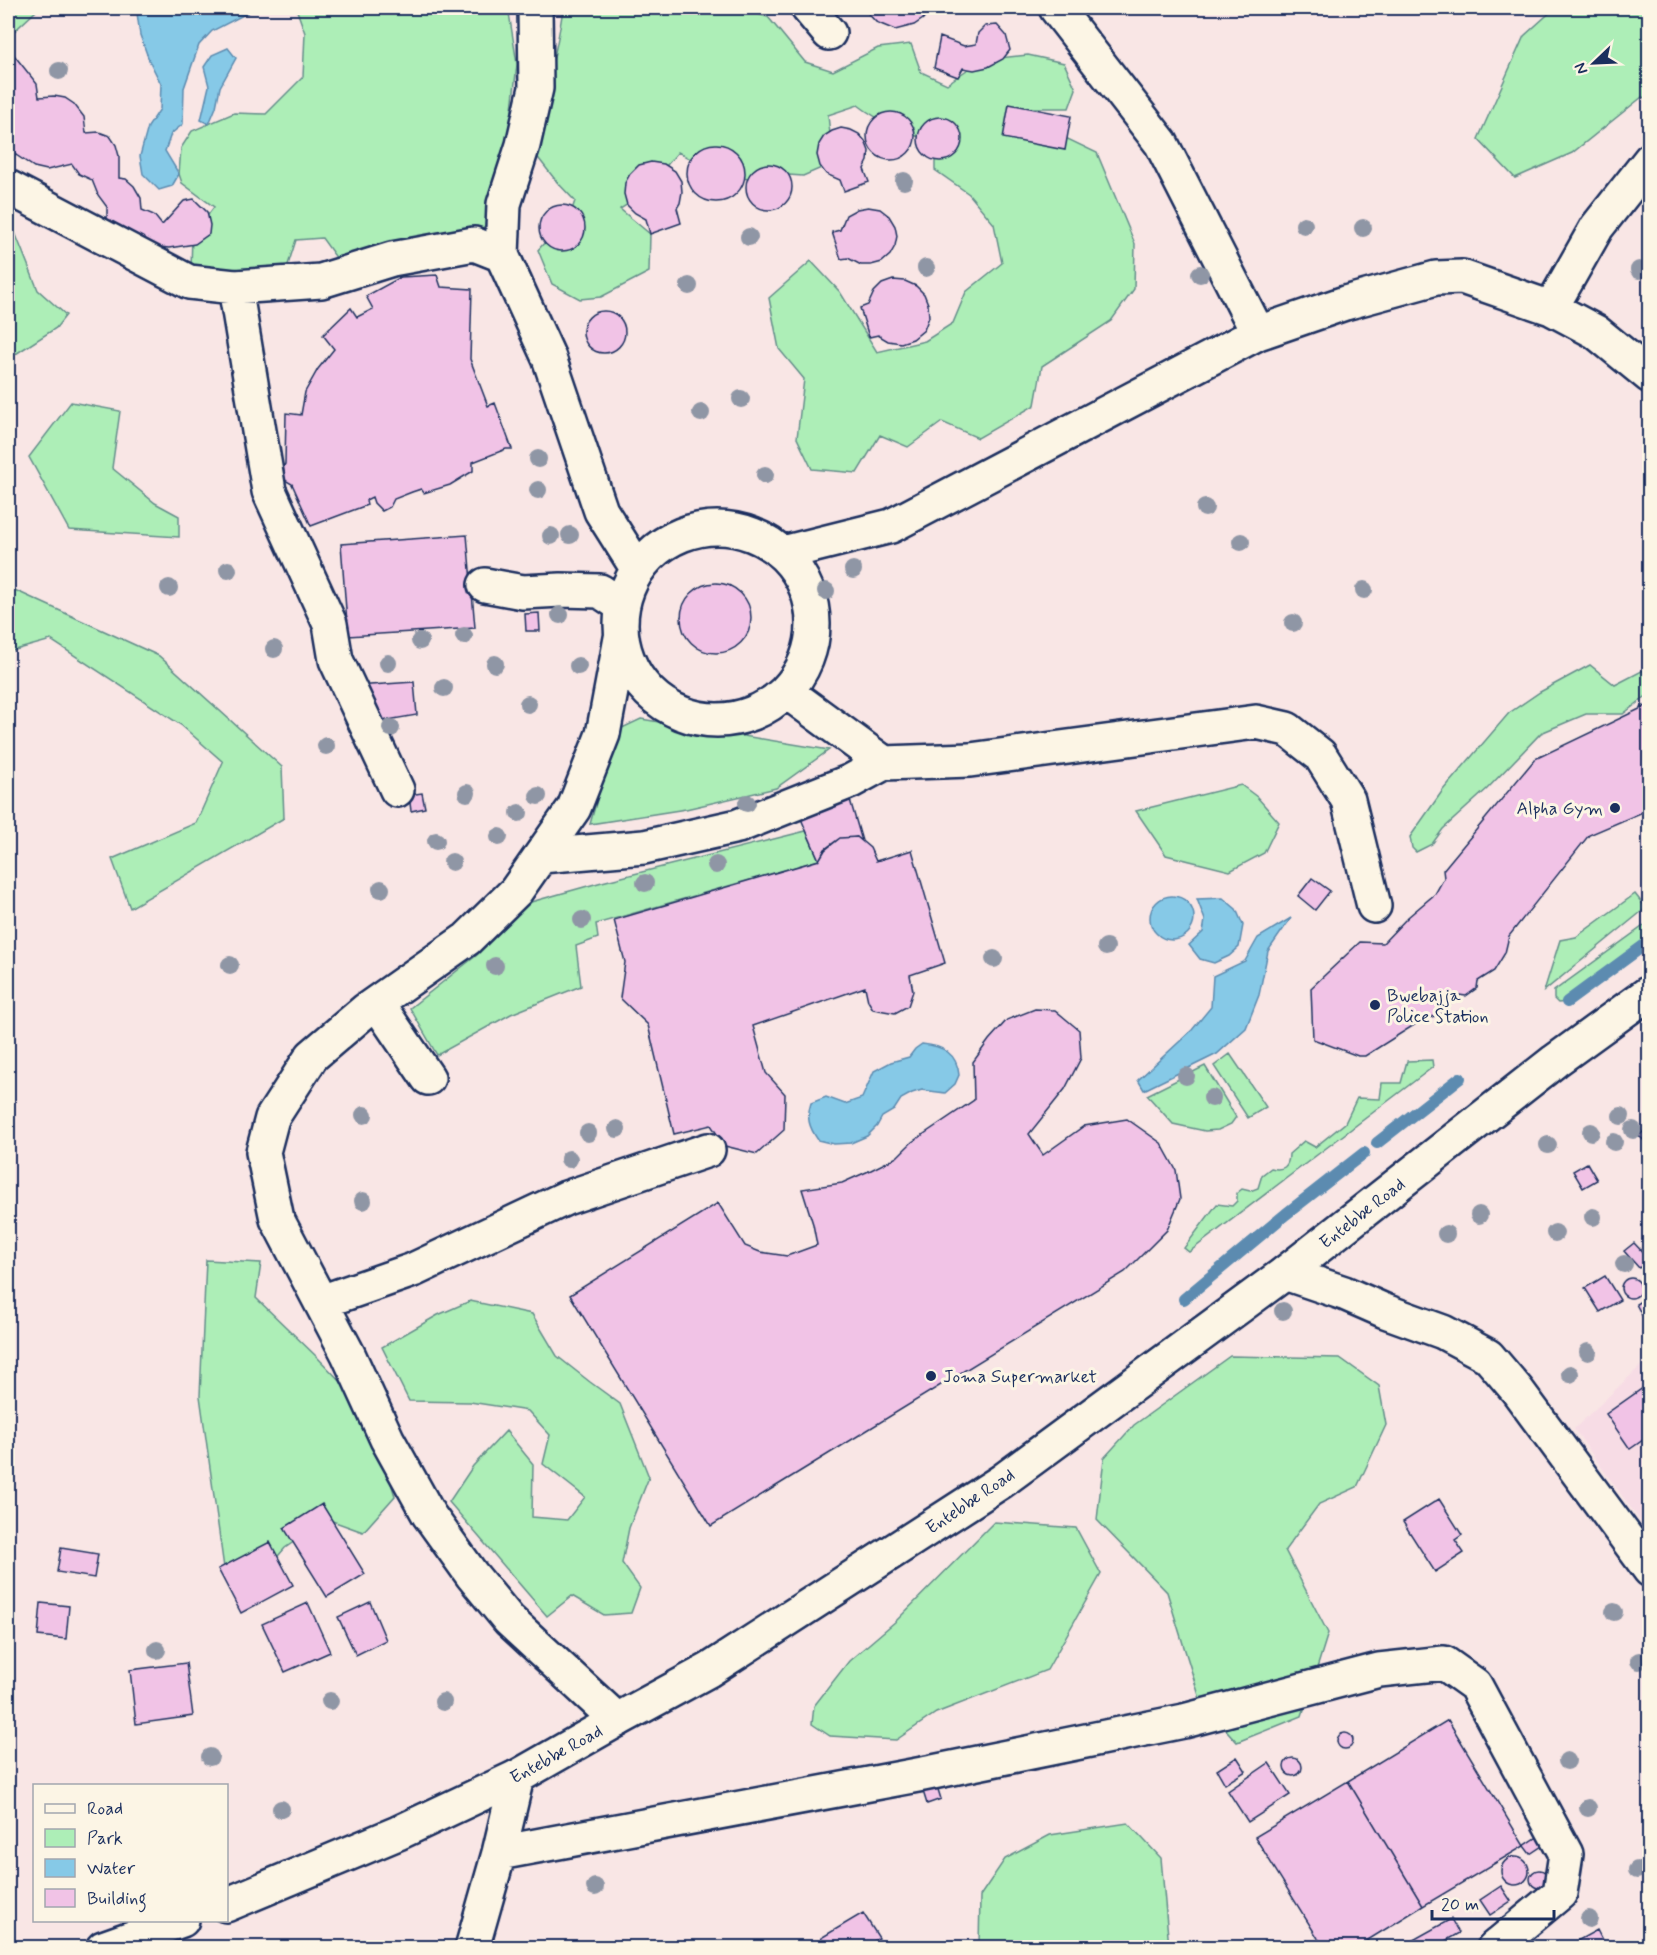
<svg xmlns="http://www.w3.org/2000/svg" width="1657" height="1955" font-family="Mynerve,sans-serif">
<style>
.built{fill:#f7dce5}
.green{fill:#adeeb7;stroke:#648e8a;stroke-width:1.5}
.water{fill:#86c9e7;stroke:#5b8bb0;stroke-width:1.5}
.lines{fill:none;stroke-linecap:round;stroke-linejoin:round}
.stream{stroke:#5b8bb0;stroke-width:12}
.building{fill:#f1c3e6;stroke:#1b2f5e;stroke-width:1.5}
.minor-casing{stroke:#1b2f5e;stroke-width:38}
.major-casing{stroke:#1b2f5e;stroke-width:38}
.minor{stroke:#fcf5e5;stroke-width:33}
.major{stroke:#fcf5e5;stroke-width:33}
.tree{fill:#8f96a5}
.poi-dot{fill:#1b2f5e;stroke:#fcf5e5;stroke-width:2}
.labels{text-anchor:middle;stroke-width:6;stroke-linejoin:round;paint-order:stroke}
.poi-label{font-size:18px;fill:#1b2f5e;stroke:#fcf5e5;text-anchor:start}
.street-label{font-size:18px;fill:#1b2f5e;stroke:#fcf5e5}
</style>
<rect width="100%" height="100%" fill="#f9e6e5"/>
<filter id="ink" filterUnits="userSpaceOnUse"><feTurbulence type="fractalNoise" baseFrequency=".0167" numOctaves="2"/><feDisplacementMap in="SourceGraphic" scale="12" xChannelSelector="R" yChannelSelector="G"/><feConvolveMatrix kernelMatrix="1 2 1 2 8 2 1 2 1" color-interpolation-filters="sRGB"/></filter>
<g filter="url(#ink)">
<path class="built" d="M 1649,1358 L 1649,1533 L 1574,1429 Z"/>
<path class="green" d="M 8,8 L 35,8 L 36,11 L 8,37 Z
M 296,8 L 505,8 L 509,13 L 517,64 L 505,172 L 493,217 L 453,260 L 347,273 L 322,238 L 296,240 L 286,271 L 258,300 L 191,269 L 192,236 L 214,207 L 182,183 L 179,174 L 181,148 L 192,131 L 234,113 L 266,114 L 303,77 L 305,33 Z
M 563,8 L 735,8 L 768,17 L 805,62 L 833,71 L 878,48 L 911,44 L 921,72 L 947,84 L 981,60 L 1028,55 L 1064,63 L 1076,89 L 1069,108 L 1031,108 L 1055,133 L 1097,153 L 1135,244 L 1134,289 L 1111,321 L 1042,366 L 1035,405 L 978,438 L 942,422 L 908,447 L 880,435 L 857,473 L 812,469 L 797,438 L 804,379 L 779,349 L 769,298 L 811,261 L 840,292 L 877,352 L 925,341 L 953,323 L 966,292 L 1002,263 L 994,224 L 969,194 L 935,170 L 935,143 C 908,133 881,123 858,105 L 828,115 L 833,163 L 803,176 L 774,174 L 729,181 L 678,152 L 641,196 L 620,209 L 650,234 L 649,272 L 601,297 L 580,299 L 552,284 L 538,250 L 552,234 L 566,227 L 575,201 L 557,182 L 532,150 C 542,102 557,56 563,8 Z
M 1555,8 L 1649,8 L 1649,99 L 1642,97 L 1572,153 L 1515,178 L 1478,139 L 1524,36 Z
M 8,215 L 38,290 L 66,315 L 56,328 L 8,359 Z
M 71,402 L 120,411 L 112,468 L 155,503 L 179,516 L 179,537 L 69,530 L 29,457 Z
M 8,587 L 159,656 L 282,767 L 284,818 L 130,908 L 112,859 L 196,823 L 223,762 L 181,725 L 51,640 L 8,652 Z
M 1649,664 L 1649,694 L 1623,714 L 1586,714 L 1541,733 L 1487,789 L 1443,829 L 1432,844 L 1416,852 L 1412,848 L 1410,837 L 1443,790 L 1509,713 L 1540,692 L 1590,665 L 1615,685 L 1644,670 Z
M 641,719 L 829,750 L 776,788 L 686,809 L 590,824 L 607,765 L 622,728 Z
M 1241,785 L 1257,797 L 1279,822 L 1264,853 L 1230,871 L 1166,855 L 1136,811 Z
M 806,831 L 819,860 L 596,924 L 598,938 L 576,946 L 581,986 L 511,1014 L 437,1055 L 410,1008 L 477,955 L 531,902 L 602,882 Z
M 1635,894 L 1646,908 L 1544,991 L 1560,940 L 1576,937 Z
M 1649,922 L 1649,941 L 1567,1002 L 1558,1003 L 1554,999 L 1554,991 Z
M 1230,1054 L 1266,1107 L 1248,1118 L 1214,1066 Z
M 1432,1060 L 1433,1067 L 1189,1252 L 1184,1248 L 1217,1204 L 1232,1206 L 1237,1201 L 1237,1193 L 1242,1189 L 1250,1191 L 1258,1188 L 1262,1175 L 1271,1168 C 1283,1171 1289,1167 1289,1154 L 1304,1141 L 1315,1147 L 1345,1123 L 1357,1098 L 1380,1099 L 1382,1083 L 1401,1083 L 1407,1061 Z
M 1205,1066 L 1236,1117 L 1231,1124 L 1218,1130 L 1205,1131 L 1173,1124 L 1147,1095 Z
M 206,1260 L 261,1263 L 256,1298 L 317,1357 L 369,1411 L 395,1496 L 363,1532 L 327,1519 L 285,1548 L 265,1571 L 225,1575 L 200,1396 Z
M 470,1301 L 532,1314 L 557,1356 L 590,1382 L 620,1404 L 649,1477 L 629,1528 L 622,1563 L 640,1588 L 631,1613 L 604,1615 L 572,1596 L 547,1616 L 449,1502 L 473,1466 L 506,1431 L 533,1464 L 532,1517 L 567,1520 L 585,1497 L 543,1464 L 550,1435 L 528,1411 L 470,1402 L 409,1401 L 382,1347 L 438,1315 Z
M 1230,1356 L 1340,1358 L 1379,1386 L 1386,1425 L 1357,1487 L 1319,1504 L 1285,1550 L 1328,1633 L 1302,1716 L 1237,1742 L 1201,1702 L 1167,1592 L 1097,1520 L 1104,1458 L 1134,1425 Z
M 994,1522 L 1076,1528 L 1101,1574 L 1047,1670 L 936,1713 L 896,1740 L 830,1736 L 812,1724 L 814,1706 L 849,1661 L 896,1621 Z
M 1128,1823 L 1161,1858 L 1169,1947 L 979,1947 L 980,1896 L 1005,1859 L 1050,1835 Z"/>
<path class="water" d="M 141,8 L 251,8 L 251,11 L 212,31 L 199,45 L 184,88 L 183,124 L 171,134 L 165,151 L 179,174 L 172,186 L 159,190 L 143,174 L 140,156 L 148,127 L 160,109 L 161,84 L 149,60 L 140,35 L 137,13 Z
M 228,48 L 236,58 L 220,87 L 216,107 L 209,124 L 201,120 L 209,86 L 204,67 L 212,55 Z
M1150 918a22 22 0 1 1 44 0a22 22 0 1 1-44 0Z
M 1223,898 L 1236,909 L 1243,925 L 1239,947 L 1229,956 L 1214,963 L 1200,959 L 1189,945 L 1203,932 L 1205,920 L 1197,899 Z
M 1291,918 L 1268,951 L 1259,995 L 1246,1028 L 1217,1054 L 1144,1090 L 1138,1080 L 1192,1030 L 1211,1007 L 1213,976 L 1245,961 L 1258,938 Z
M 922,1044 C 943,1046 957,1053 959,1075 L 955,1084 L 945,1093 L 922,1090 L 912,1093 L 901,1099 L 894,1110 L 882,1117 L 877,1126 L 867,1136 L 851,1143 L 834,1144 L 818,1140 C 809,1127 806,1118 811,1103 L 826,1097 L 845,1104 L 862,1098 L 874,1071 L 891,1062 L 909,1057 L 915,1049 Z"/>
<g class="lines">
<path class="stream" d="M 1567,1002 L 1650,941
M 1377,1143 L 1460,1078
M 1184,1299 L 1286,1214 L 1364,1153"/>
</g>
<path class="building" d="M 863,8 L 931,8 L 923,19 L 914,25 L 895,30 L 876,22 Z
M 997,25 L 1006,35 L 1010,50 L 1003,59 L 988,67 L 974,70 L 963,68 L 958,77 L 934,68 L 940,37 L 964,46 L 976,44 L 978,33 L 985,26 Z
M 8,55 L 14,55 L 37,84 L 39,97 L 54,96 L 65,98 L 74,104 L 84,117 L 86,133 L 99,132 L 110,136 L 116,145 L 119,156 L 119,178 L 126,179 L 134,186 L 141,198 L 142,210 L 154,215 L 162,225 L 184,201 L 194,199 L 207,212 L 210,225 L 209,234 L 195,244 L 169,248 L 151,246 L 107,228 L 107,207 L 98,195 L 92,180 L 79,174 L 72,164 L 47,170 L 34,167 L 16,155 L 10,147 L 8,147 Z
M 1009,104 L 1071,116 L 1065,150 L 1003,138 Z
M867 136a24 24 0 1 1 48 0a24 24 0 1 1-48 0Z
M918 139a22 22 0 1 1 44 0a22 22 0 1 1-44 0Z
M 841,128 L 851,130 L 859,134 L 865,141 L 869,151 L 868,161 L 864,169 L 869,182 L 844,191 L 840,180 L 826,174 L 820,166 L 817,155 L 819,144 L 824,136 L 832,131 Z
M687 173a29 29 0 1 1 58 0a29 29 0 1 1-58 0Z
M 651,162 L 664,164 L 675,171 L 681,181 L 682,192 L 680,203 L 677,208 L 681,223 L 650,234 L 646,219 L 635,213 L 627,205 L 624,194 L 625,183 L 630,174 L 639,165 Z
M746 187a23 23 0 1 1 46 0a23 23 0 1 1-46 0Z
M539 228a23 23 0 1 1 46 0a23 23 0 1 1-46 0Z
M 868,207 L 880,209 L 889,216 L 895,226 L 897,236 L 895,246 L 890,255 L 882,262 L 871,265 L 861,265 L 848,258 L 841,259 L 832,232 L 840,230 L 846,215 L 857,209 Z
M 437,275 L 441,287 L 472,289 L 470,359 L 488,406 L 495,403 L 512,449 L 506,449 L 473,462 L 473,471 L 450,485 L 424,493 L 421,489 L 412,492 L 394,499 L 390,507 L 382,511 L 374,503 L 372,497 L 366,500 L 367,505 L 311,526 L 292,484 L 278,476 L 285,464 L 286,413 L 301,415 L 305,392 L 318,369 L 334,349 L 323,335 L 351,308 L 357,317 L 373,309 L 366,296 L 401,277 Z
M 893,280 L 905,281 L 916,286 L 924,294 L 928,304 L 929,317 L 924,330 L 913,339 L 901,343 L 888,341 L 878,335 L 869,337 L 860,308 L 868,305 L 874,292 L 882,284 Z
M583 332a21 21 0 1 1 42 0a21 21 0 1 1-42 0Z
M 467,535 L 475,628 L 348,636 L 341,544 Z
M681 618a35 35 0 1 1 70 0a35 35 0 1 1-70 0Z
M 539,613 L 540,631 L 526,631 L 525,614 Z
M 414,682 L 417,715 L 370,723 L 356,686 Z
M 1650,704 L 1650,809 L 1589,835 L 1509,936 L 1505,953 L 1494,971 L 1478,981 L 1477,988 L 1466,996 L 1459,995 L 1441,1014 L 1422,1020 L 1365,1056 L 1358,1056 L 1313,1039 L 1311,988 L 1360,942 L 1383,943 L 1408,917 L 1435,894 L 1444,878 L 1443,870 L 1535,759 Z
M 846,786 L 862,841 L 857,837 L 840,838 L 825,850 L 819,860 L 795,805 Z
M 422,793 L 425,808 L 411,811 L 409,795 Z
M 857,837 L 870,848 L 876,861 L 912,850 L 945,963 L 910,975 L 913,991 L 908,1006 L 895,1013 L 873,1009 L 868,1001 L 865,987 L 753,1026 L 766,1073 L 785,1094 L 784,1130 L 757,1154 L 725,1146 L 711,1125 L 674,1134 L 648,1025 L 620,998 L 625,962 L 614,920 L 819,860 L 825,849 L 840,838 Z
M 1312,878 L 1330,891 L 1315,910 L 1298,896 Z
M 1035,1009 L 1055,1010 L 1079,1030 L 1081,1058 L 1065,1089 L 1029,1134 L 1043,1155 L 1084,1126 L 1127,1119 L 1161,1143 L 1176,1170 L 1180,1199 L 1167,1230 L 1125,1272 L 711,1526 L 570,1295 L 718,1203 L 745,1246 L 760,1252 L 787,1256 L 817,1245 L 813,1224 L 802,1189 L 842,1183 L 871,1170 L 897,1157 L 912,1142 L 974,1100 L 973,1062 L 989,1040 L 1007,1020 Z
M 1650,1125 L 1650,1146 L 1639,1136 Z
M 1587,1163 L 1597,1180 L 1583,1188 L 1573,1171 Z
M 1634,1243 L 1649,1259 L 1639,1268 L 1624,1251 Z
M 1605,1276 L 1620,1300 L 1600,1312 L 1585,1288 Z
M1621 1288a10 10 0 1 1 20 0a10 10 0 1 1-20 0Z
M 1649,1296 L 1650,1319 L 1645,1321 L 1636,1304 Z
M 1650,1383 L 1650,1435 L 1630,1449 L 1606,1414 Z
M 1439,1499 L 1462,1535 L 1455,1540 L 1464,1553 L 1435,1572 L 1403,1522 Z
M 322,1504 L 365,1574 L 327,1597 L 284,1528 Z
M 270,1542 L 293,1585 L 241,1613 L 218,1569 Z
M 61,1548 L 98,1554 L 94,1578 L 57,1572 Z
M 370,1602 L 386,1640 L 356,1655 L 338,1617 Z
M 41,1603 L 69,1606 L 66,1639 L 38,1636 Z
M 308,1603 L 330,1652 L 285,1672 L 262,1624 Z
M 186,1663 L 193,1716 L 136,1724 L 130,1670 Z
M 1448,1720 L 1524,1846 L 1423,1906 L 1348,1781 Z
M1337 1741a8 8 0 1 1 16 0a8 8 0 1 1-16 0Z
M 1237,1757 L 1246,1771 L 1225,1784 L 1217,1770 Z
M1284 1767a9 9 0 1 1 18 0a9 9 0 1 1-18 0Z
M 1269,1763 L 1290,1795 L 1248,1822 L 1228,1791 Z
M 1348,1781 L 1423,1906 L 1355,1948 L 1324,1948 L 1255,1837 Z
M 936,1783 L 941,1799 L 927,1804 L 922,1788 Z
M 1539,1836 L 1545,1844 L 1530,1854 L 1524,1846 Z
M1501 1871a14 14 0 1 1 28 0a14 14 0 1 1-28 0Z
M1530 1879a9 9 0 1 1 18 0a9 9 0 1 1-18 0Z
M 1501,1886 L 1511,1901 L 1490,1915 L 1480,1900 Z
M 863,1913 L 879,1938 L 863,1948 L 827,1948 L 821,1938 Z
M 1451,1919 L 1459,1933 L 1433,1948 L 1399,1948 Z
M 1597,1930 L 1606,1948 L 1566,1947 Z"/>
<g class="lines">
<g class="minor-casing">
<path id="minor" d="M 535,8 L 536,88 L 523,145 L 504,204 L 502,255 L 549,358 L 601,511 L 637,568
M 808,8 L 829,33
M 1056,8 L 1161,143 L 1258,333
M 8,187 L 189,282 L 235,287 L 321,281 L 392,259 L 474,244 L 502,255
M 235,287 L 269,491 L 330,624 L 336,660 L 397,790
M 1551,308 L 1597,227 L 1650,160
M621 624a96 96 0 1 1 192 0a96 96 0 1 1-192 0Z
M 783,553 L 891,526 L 1258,333 L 1345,303 L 1436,278 L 1462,277 L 1551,308 L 1596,332 L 1650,376
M 485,585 L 523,592 L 561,590 L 600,591 L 621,605
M 787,692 L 884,763 L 970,760 L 1256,722 L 1287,729 L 1320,755 L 1348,800 L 1374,906
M 541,856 L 644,847 L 738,826 L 851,781 L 884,763
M 377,1003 L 428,1078
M 1285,1273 L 1344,1293 L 1385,1311 L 1443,1332 L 1488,1356 L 1517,1390 L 1650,1570
M 321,1302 L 413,1270 L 566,1198 L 708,1150
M 617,1720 L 509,1620 L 472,1575 L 429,1515 L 387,1439 L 348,1354 L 277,1219 L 263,1152 L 272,1118 L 312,1056 L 366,1010 L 467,939 L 516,891 L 574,808 L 603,734 L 621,638
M 499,1853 L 923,1774 L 1184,1721 L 1379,1670 L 1444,1663 L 1475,1685 L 1566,1854 L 1560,1893 L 1494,1948
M 472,1948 L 499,1853 L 517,1777"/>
</g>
<g class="major-casing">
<path id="major" d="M 226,1905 L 398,1833 L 517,1777 L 617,1720 L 709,1670 L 1002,1481 L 1285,1273 L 1555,1061 L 1650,992
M 103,1948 L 182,1920"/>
</g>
<use href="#minor" class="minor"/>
<use href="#major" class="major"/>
</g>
<g class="tree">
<circle cx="59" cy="71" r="9"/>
<circle cx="904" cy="181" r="9"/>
<circle cx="1304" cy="225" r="9"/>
<circle cx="1363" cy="228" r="9"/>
<circle cx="749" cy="237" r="9"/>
<circle cx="926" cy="268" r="9"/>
<circle cx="1639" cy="270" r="9"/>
<circle cx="1200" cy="274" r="9"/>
<circle cx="689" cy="286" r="9"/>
<circle cx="741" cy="399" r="9"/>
<circle cx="701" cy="413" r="9"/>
<circle cx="538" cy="459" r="9"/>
<circle cx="765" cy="475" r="9"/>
<circle cx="538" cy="490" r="9"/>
<circle cx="1205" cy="508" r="9"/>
<circle cx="570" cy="535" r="9"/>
<circle cx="551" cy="536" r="9"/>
<circle cx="1241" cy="542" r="9"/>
<circle cx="228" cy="570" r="9"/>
<circle cx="853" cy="570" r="9"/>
<circle cx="169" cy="588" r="9"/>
<circle cx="1364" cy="590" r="9"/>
<circle cx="826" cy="591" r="9"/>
<circle cx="560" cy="615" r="9"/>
<circle cx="1293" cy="623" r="9"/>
<circle cx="464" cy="636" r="9"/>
<circle cx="420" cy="641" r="9"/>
<circle cx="274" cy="649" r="9"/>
<circle cx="388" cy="663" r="9"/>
<circle cx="495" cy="664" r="9"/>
<circle cx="578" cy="666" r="9"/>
<circle cx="444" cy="688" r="9"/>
<circle cx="528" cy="704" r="9"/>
<circle cx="391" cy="728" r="9"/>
<circle cx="326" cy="746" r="9"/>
<circle cx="467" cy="793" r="9"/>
<circle cx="538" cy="796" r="9"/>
<circle cx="747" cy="803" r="9"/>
<circle cx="519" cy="813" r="9"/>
<circle cx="499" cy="837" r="9"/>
<circle cx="436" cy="841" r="9"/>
<circle cx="452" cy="862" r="9"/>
<circle cx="716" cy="865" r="9"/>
<circle cx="645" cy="883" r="9"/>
<circle cx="381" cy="889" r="9"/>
<circle cx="582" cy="920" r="9"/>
<circle cx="1106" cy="947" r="9"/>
<circle cx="994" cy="959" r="9"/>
<circle cx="230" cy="965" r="9"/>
<circle cx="495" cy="966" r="9"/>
<circle cx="1186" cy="1076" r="9"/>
<circle cx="1212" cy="1098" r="9"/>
<circle cx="364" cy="1115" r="9"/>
<circle cx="1621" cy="1116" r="9"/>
<circle cx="617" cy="1129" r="9"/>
<circle cx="1633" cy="1130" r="9"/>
<circle cx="1591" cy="1132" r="9"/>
<circle cx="588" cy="1133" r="9"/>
<circle cx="1614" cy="1142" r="9"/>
<circle cx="1548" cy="1145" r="9"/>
<circle cx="569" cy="1159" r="9"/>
<circle cx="363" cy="1201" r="9"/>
<circle cx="1479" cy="1215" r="9"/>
<circle cx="1593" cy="1217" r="9"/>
<circle cx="1555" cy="1233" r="9"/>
<circle cx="1446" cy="1234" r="9"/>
<circle cx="1624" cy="1264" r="9"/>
<circle cx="1283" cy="1311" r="9"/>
<circle cx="1588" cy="1352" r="9"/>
<circle cx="1570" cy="1374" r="9"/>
<circle cx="1614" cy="1612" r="9"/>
<circle cx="157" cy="1650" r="9"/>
<circle cx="1639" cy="1661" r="9"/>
<circle cx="330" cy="1701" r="9"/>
<circle cx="443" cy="1702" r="9"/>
<circle cx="210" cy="1757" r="9"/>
<circle cx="1567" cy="1761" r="9"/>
<circle cx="1588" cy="1808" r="9"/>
<circle cx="281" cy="1809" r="9"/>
<circle cx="1637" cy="1870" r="9"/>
<circle cx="595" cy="1887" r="9"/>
<circle cx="1589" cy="1919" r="9"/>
</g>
</g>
<g class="poi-dot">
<circle cx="1615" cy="808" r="6"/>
<circle cx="1375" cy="1005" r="6"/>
<circle cx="931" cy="1376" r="6"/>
</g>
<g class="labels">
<g class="poi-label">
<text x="1603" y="814" text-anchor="end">Alpha Gym</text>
<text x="1387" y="1001">Bwebajja<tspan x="1387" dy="21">Police Station</tspan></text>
<text x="943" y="1382">Joma Supermarket</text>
</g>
<g class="street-label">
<text transform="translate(1362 1213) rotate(-38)" y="6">Entebbe Road</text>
<text transform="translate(970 1501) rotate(-34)" y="6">Entebbe Road</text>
<text transform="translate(556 1754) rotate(-29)" y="6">Entebbe Road</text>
</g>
</g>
<rect width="1657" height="1955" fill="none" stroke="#fcf5e5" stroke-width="30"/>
<rect x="15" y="15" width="1627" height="1925" fill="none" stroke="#1b2f5e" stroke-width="2" filter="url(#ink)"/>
<rect x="33" y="1784" width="195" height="138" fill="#fcf5e5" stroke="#a2a6af" stroke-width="1.5"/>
<rect x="45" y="1804" width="30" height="9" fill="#fcf5e5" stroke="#a2a6af" stroke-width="1.5"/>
<text x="87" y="1814" font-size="18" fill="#1b2f5e">Road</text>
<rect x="45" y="1829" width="30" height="18" fill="#adeeb7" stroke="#a2a6af" stroke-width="1.5"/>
<text x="87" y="1844" font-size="18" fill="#1b2f5e">Park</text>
<rect x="45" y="1859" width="30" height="18" fill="#86c9e7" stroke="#a2a6af" stroke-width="1.5"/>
<text x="87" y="1874" font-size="18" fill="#1b2f5e">Water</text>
<rect x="45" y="1889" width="30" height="18" fill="#f1c3e6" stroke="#a2a6af" stroke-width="1.5"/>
<text x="87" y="1904" font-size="18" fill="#1b2f5e">Building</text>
<g transform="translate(1594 63) rotate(247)" stroke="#fcf5e5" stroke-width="4.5" paint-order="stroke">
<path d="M0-4.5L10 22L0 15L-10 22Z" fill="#1b2f5e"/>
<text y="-9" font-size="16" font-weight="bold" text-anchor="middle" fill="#1b2f5e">N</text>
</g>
<path d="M1432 1910v9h122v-9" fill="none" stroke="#1b2f5e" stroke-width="3"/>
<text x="1441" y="1910" font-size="18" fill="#1b2f5e" stroke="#fcf5e5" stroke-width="4.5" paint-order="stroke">20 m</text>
</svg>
